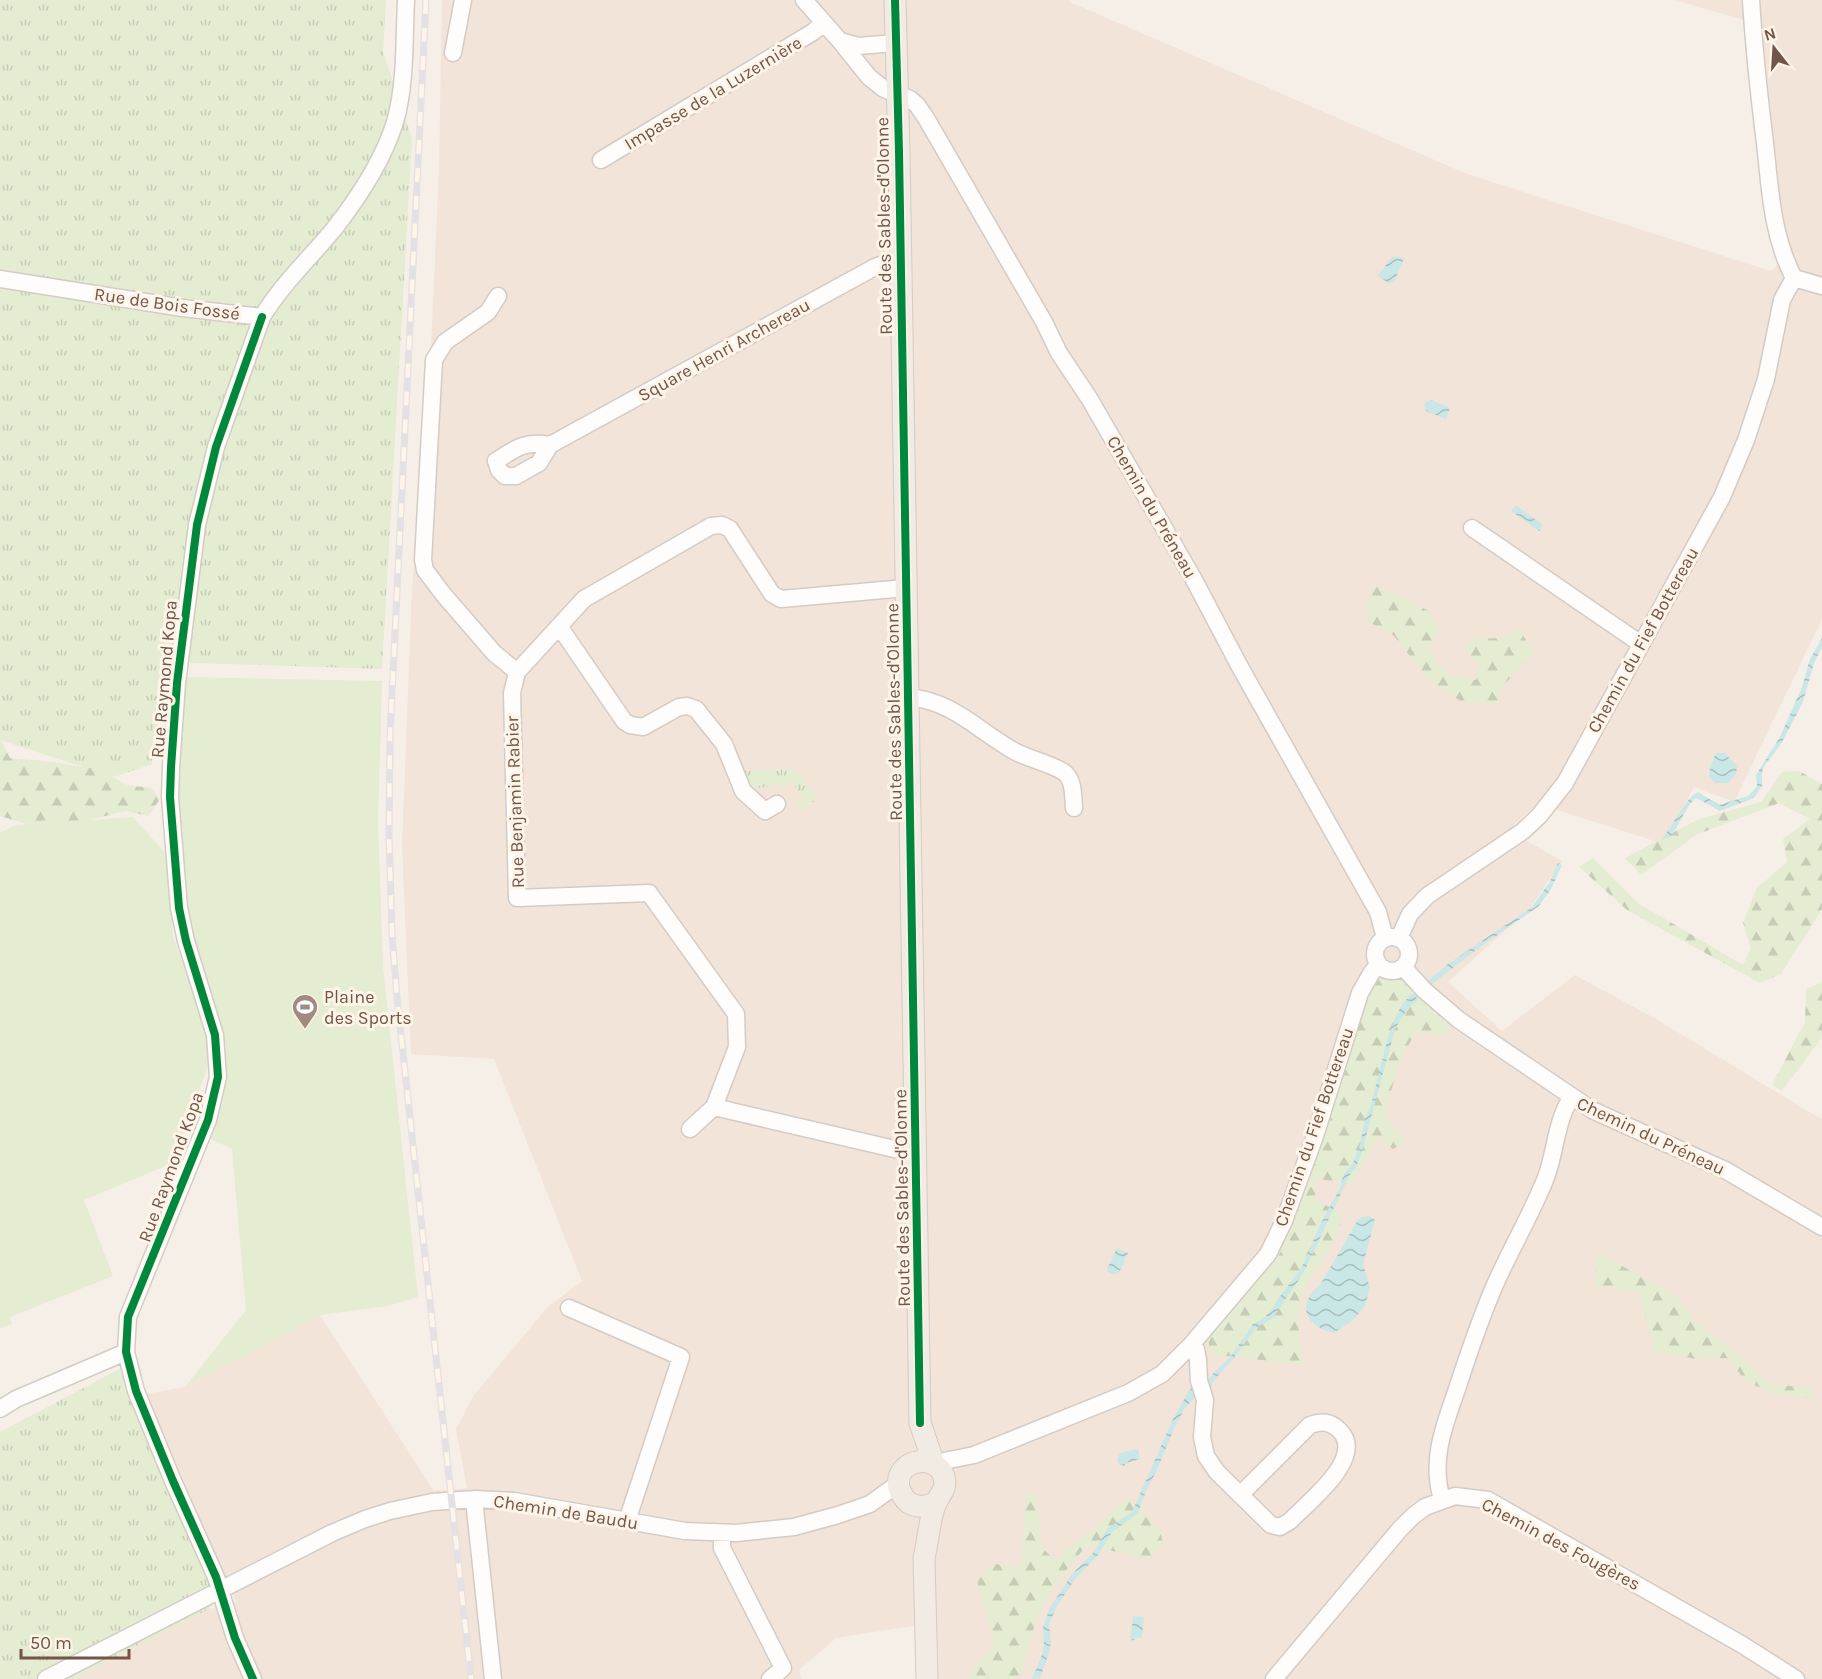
<svg xmlns="http://www.w3.org/2000/svg" width="1822" height="1679" font-family="Karla,sans-serif">
<style>
.residential{fill:#f2e4d8}
.grass{fill:url(#grass-tufts)}
.forest{fill:url(#forest-firs)}
.pitch{fill:#e4ecd2}
.water{fill:url(#water-waves)}
.lines{fill:none;stroke-linecap:round;stroke-linejoin:round}
.minor-casing{stroke:#d4cbc5;stroke-width:19}
.major-casing{stroke:#d5cac5;stroke-width:23}
.minor{stroke:#fefdfc;stroke-width:16}
.major{stroke:#f2ebe4;stroke-width:21}
.rail-casing{stroke:#e3e1e4;stroke-width:7}
.rail{stroke:#fff4e8;stroke-width:4.5;stroke-dasharray:14;stroke-linecap:butt}
.cycleway-casing{stroke:#fff4e8;stroke-width:11}
.cycleway{stroke:#00873e;stroke-width:8}
.labels{text-anchor:middle;stroke-width:6;stroke-linejoin:round;paint-order:stroke}
.street-label{font-size:18px;fill:#735448;stroke:#fff4e8}
.poi-label{font-size:18px;fill:#735448;stroke:#fff4e8;text-anchor:start}
</style>
<defs>
<pattern id="grass-tufts" width="24" height="20" patternUnits="userSpaceOnUse" patternTransform="scale(1.5)"><rect width="24" height="20" fill="#e4ecd2"/><path d="M3 7l-1-3M5 7V3M7 7l1-3M15 17l-1-3M17 17v-4M19 17l1-3" fill="none" stroke="#c7ccb6"/></pattern>
<pattern id="forest-firs" width="22" height="20" patternUnits="userSpaceOnUse" patternTransform="scale(1.5)"><rect width="22" height="20" fill="#e4ecd2"/><path d="M5 1l3.5 6h-7zM16 11l3.5 6h-7z" fill="#c7ccb6"/></pattern>
<pattern id="water-waves" width="16" height="10" patternUnits="userSpaceOnUse" patternTransform="scale(1.5)"><rect width="16" height="10" fill="#c9e7e6"/><path d="M0 5q4-4 8 0t8 0" fill="none" stroke="#a8bebc"/></pattern>
</defs>
<rect width="100%" height="100%" fill="#f6efe8"/>
<path class="residential" d="M 442,0 L 1070,0 L 1070,2 L 1467,174 L 1771,271 L 1788,254 L 1780,213 L 1771,111 L 1761,25 L 1675,0 L 1822,0 L 1822,619 L 1734,802 L 1694,787 L 1664,844 L 1557,810 L 1543,798 L 1512,827 L 1527,841 L 1562,861 L 1531,907 L 1448,982 L 1502,1031 L 1575,975 L 1656,1019 L 1821,1119 L 1822,1118 L 1822,1679 L 935,1679 L 931,1623 L 836,1638 L 799,1670 L 802,1679 L 74,1679 L 210,1609 L 236,1602 L 146,1394 L 185,1387 L 320,1315 L 434,1491 L 467,1488 L 456,1429 L 474,1395 L 548,1307 L 582,1281 L 494,1059 L 411,1054 L 402,845 L 412,590 L 431,349 L 439,169 Z"/>
<path class="grass" d="M 0,0 L 386,0 L 383,52 L 412,138 L 382,669 L 165,662 L 152,764 L 114,777 L 0,740 Z
M 794,769 L 818,798 L 804,810 L 800,810 L 796,805 L 804,798 L 791,781 L 782,788 C 770,780 764,794 747,784 L 743,771 Z
M 123,1367 L 209,1581 L 210,1609 L 74,1679 L 0,1679 L 0,1432 Z"/>
<path class="forest" d="M 1376,585 L 1431,612 L 1439,631 L 1430,647 C 1439,673 1449,677 1476,680 L 1480,665 L 1464,648 L 1473,639 L 1501,638 L 1518,629 L 1535,652 L 1501,688 L 1496,706 L 1485,703 L 1462,702 L 1429,680 L 1394,636 L 1367,621 L 1368,599 Z
M 0,739 L 10,758 L 53,762 L 101,770 L 127,785 L 151,788 L 160,799 L 148,816 L 126,811 L 85,821 L 27,824 L 0,816 Z
M 1799,771 L 1822,784 L 1822,909 L 1781,974 L 1760,983 L 1627,910 L 1579,867 L 1593,858 L 1638,903 L 1743,965 L 1751,949 L 1743,923 L 1757,888 L 1787,862 L 1783,839 L 1810,819 L 1779,803 L 1696,835 L 1641,875 L 1625,858 L 1699,819 L 1761,802 L 1782,772 Z
M 1391,959 L 1451,1028 L 1443,1036 L 1416,1030 L 1398,1067 L 1384,1115 L 1407,1141 L 1393,1149 L 1378,1137 L 1351,1185 L 1316,1178 L 1315,1200 L 1342,1213 C 1339,1244 1316,1263 1303,1291 C 1294,1311 1300,1343 1303,1365 L 1211,1354 L 1208,1339 L 1279,1255 L 1297,1214 L 1380,963 Z
M 1822,982 L 1822,1037 L 1782,1091 L 1772,1085 L 1805,1022 L 1806,989 Z
M 1597,1253 L 1675,1294 L 1698,1324 L 1736,1352 L 1771,1384 L 1811,1388 L 1814,1398 L 1776,1395 L 1746,1381 L 1727,1358 L 1696,1359 L 1654,1351 L 1640,1292 L 1595,1285 Z
M 1027,1491 L 1036,1496 L 1042,1548 L 1055,1560 L 1127,1499 L 1160,1529 L 1163,1545 L 1147,1559 L 1087,1545 L 1053,1586 L 1037,1616 L 1022,1674 L 1013,1679 L 970,1679 L 971,1672 L 994,1644 L 977,1581 L 993,1564 L 1021,1566 Z"/>
<path class="pitch" d="M 185,677 L 382,681 L 378,822 L 383,967 L 418,1297 L 387,1306 L 320,1315 L 185,1387 L 246,1310 L 232,1149 L 211,1139 L 224,1097 L 226,1046 L 188,927 L 176,791 Z
M 133,817 L 169,857 L 173,937 L 207,1029 L 210,1060 L 173,1163 L 84,1200 L 113,1276 L 10,1317 L 12,1324 L 0,1328 L 0,833 L 15,825 Z"/>
<path class="water" d="M 1393,256 L 1404,258 L 1395,280 L 1389,284 L 1378,275 Z
M 1431,400 L 1450,408 L 1446,419 L 1426,411 L 1424,403 Z
M 1516,505 L 1543,525 L 1539,531 L 1511,511 Z
M 1822,638 L 1822,647 L 1814,663 L 1803,702 L 1781,744 L 1765,765 L 1762,772 L 1762,786 L 1754,798 L 1720,811 L 1696,798 C 1685,807 1679,826 1670,838 L 1662,839 C 1671,828 1688,795 1698,792 L 1719,805 L 1748,796 L 1754,790 L 1757,786 L 1756,775 L 1780,737 L 1802,687 L 1810,659 Z
M 1716,753 L 1725,753 L 1737,766 L 1736,774 L 1728,783 L 1715,783 L 1709,777 L 1710,767 Z
M 1558,863 L 1562,865 L 1551,889 L 1539,906 L 1476,950 L 1431,985 L 1428,981 L 1448,964 L 1532,907 L 1549,883 Z
M 1411,994 L 1415,994 L 1418,1000 L 1408,1008 L 1395,1029 L 1361,1155 L 1355,1169 L 1349,1176 L 1304,1272 L 1273,1318 L 1256,1328 L 1233,1359 L 1216,1378 L 1209,1390 L 1206,1381 L 1231,1356 L 1253,1324 L 1263,1319 L 1271,1311 L 1278,1299 L 1302,1267 L 1320,1225 L 1340,1188 L 1343,1176 L 1353,1163 L 1360,1145 L 1365,1118 L 1371,1105 L 1389,1033 L 1401,1006 Z
M 1369,1216 L 1375,1220 L 1363,1264 L 1370,1288 L 1365,1306 L 1353,1320 L 1334,1333 C 1306,1327 1295,1305 1320,1285 L 1359,1218 Z
M 1117,1248 L 1128,1253 L 1119,1273 C 1113,1275 1109,1275 1107,1269 Z
M 1195,1386 L 1197,1395 L 1185,1408 L 1173,1431 L 1157,1470 L 1146,1491 L 1138,1513 L 1112,1532 L 1099,1554 L 1075,1579 L 1057,1606 L 1049,1624 L 1051,1642 L 1049,1653 L 1040,1678 L 1032,1679 L 1042,1655 L 1044,1644 L 1043,1628 L 1049,1609 L 1073,1573 L 1095,1551 L 1107,1529 L 1132,1512 L 1173,1419 L 1190,1389 Z
M 1138,1449 L 1140,1459 L 1126,1463 L 1124,1466 L 1119,1464 L 1117,1459 L 1120,1453 Z
M 1133,1616 L 1144,1617 L 1142,1638 L 1135,1638 L 1133,1641 L 1129,1636 L 1131,1634 Z"/>
<g class="lines">
<g class="minor-casing">
<path id="minor" d="M 804,0 L 840,41 L 869,77 L 884,89 L 910,99 L 917,105 L 926,118 L 1044,322 L 1059,353 L 1089,398 L 1193,578 L 1240,667 L 1378,912 L 1385,938
M 1751,0 C 1754,48 1759,95 1765,143 C 1770,189 1772,236 1794,278 L 1822,286
M 840,41 L 858,46 L 895,43
M 453,53 L 463,0
M 601,160 L 813,32 L 824,23
M 0,279 L 183,308 L 262,317 C 282,284 310,258 334,229 C 359,197 383,161 395,122 C 406,84 404,40 406,0
M 498,296 L 488,312 L 445,342 L 434,360 L 423,560 L 425,570 L 443,594 L 494,653 L 517,672
M 550,445 C 525,441 517,447 496,461 L 499,470 L 505,476 L 516,476 L 539,463 L 550,445 L 875,267 L 889,262 L 900,262
M 1472,528 L 1641,644
M 906,588 L 781,599 L 772,594 L 730,529 L 722,525 L 711,526 L 584,599 L 517,672 L 512,693 L 517,898 L 649,893 L 736,1014 L 737,1047 L 714,1107 L 916,1154
M 559,626 L 624,721 L 630,725 L 643,727 L 679,707 L 687,706 L 696,709 L 724,744 L 743,791 L 765,811 L 777,804
M 908,697 C 953,701 977,730 1014,751 C 1026,758 1055,765 1065,773 C 1074,781 1073,796 1074,808
M1375 954a17 17 0 1 1 34 0a17 17 0 1 1-34 0Z
M 1399,938 L 1410,914 L 1427,896 L 1523,831 L 1539,816 L 1565,783 L 1722,497 L 1746,440 L 1766,379 L 1782,300 L 1794,278
M 1403,967 L 1424,990 L 1459,1020 L 1592,1110 L 1725,1170 L 1822,1227
M 690,1129 L 714,1107
M 569,1308 L 681,1357 L 627,1521
M 1191,1345 L 1196,1349 L 1198,1360 L 1199,1381 L 1205,1400 L 1202,1437 L 1206,1456 L 1217,1472 L 1271,1525 L 1280,1527 L 1290,1521 C 1308,1502 1366,1458 1340,1431 C 1330,1421 1322,1421 1310,1425 L 1240,1495
M 0,1409 L 16,1399 L 126,1352
M 937,1466 L 944,1461 L 974,1455 L 1128,1393 L 1162,1374 L 1191,1345 L 1268,1254 L 1284,1221 L 1314,1139 L 1360,993 L 1372,972 L 1379,965
M 474,1499 L 493,1679
M 1442,1499 C 1430,1461 1444,1426 1457,1389 C 1468,1355 1480,1320 1494,1287 C 1510,1250 1530,1217 1545,1180 C 1556,1153 1555,1123 1571,1098
M 722,1533 L 722,1548 L 783,1668 L 770,1679
M 46,1679 L 332,1533 L 365,1519 L 390,1511 L 432,1502 L 474,1499 L 514,1501 L 685,1531 L 736,1533 L 794,1527 L 838,1515 L 870,1504 L 899,1483
M 253,1679 L 235,1638 L 216,1577 L 173,1481 L 136,1391 L 126,1352 L 128,1317 L 208,1120 L 218,1077 L 215,1035 L 186,941 L 179,908 L 170,797 L 171,767 L 177,683 L 197,525 L 216,447 L 262,317
M 1274,1679 L 1400,1529 L 1413,1516 L 1425,1507 L 1455,1496 L 1488,1500 L 1741,1644 L 1796,1679"/>
</g>
<g class="major-casing">
<path id="major" d="M 895,0 L 899,151 L 920,1423 L 934,1464
M 927,1679 L 924,1558 C 928,1543 930,1514 936,1503 C 939,1495 945,1492 945,1482 C 942,1451 893,1457 899,1488 C 901,1494 904,1499 909,1503 C 918,1508 928,1507 936,1502"/>
</g>
<use href="#minor" class="minor"/>
<use href="#major" class="major"/>
<g class="rail-casing">
<path id="rail" d="M 426,0 L 390,735 L 389,836 L 392,933 L 397,998 L 471,1679"/>
</g>
<use href="#rail" class="rail"/>
<g class="cycleway-casing">
<path id="cycleway" d="M 895,0 L 899,151 L 920,1423
M 253,1679 L 235,1638 L 216,1577 L 173,1481 L 136,1391 L 126,1352 L 128,1317 L 208,1120 L 218,1077 L 215,1035 L 186,941 L 179,908 L 170,797 L 171,767 L 177,683 L 197,525 L 216,447 L 262,317"/>
</g>
<use href="#cycleway" class="cycleway"/>
</g>
<defs>
<g id="stadium-pin" transform="scale(1.35)"><path d="M0 17L-7.5 6A9.5 9.5 0 1 1 7.5 6Z" fill="#a18a80" stroke="#fff4e8"/><path d="M0-5a6.5 5 0 1 0 0 10a6.5 5 0 1 0 0-10ZM-3.5-1.8h7v3.6h-7Z" fill="#fff"/></g>
</defs>
<g fill-rule="evenodd">
<use href="#stadium-pin" x="305" y="1007"/>
</g>
<g class="labels">
<g class="street-label">
<text transform="translate(713 93) rotate(-31)" y="6">Impasse de la Luzernière</text>
<text transform="translate(884 226) rotate(-91)" y="6">Route des Sables-d'Olonne</text>
<text transform="translate(167 304) rotate(8)" y="6">Rue de Bois Fossé</text>
<text transform="translate(724 350) rotate(-29)" y="6">Square Henri Archereau</text>
<text transform="translate(1152 507) rotate(60)" y="6">Chemin du Préneau</text>
<text transform="translate(1643 640) rotate(-61)" y="6">Chemin du Fief Bottereau</text>
<text transform="translate(164 679) rotate(-85)" y="6">Rue Raymond Kopa</text>
<text transform="translate(894 712) rotate(-91)" y="6">Route des Sables-d'Olonne</text>
<text transform="translate(515 802) rotate(-92)" y="6">Rue Benjamin Rabier</text>
<text transform="translate(1314 1127) rotate(-71)" y="6">Chemin du Fief Bottereau</text>
<text transform="translate(1651 1136) rotate(25)" y="6">Chemin du Préneau</text>
<text transform="translate(171 1167) rotate(-70)" y="6">Rue Raymond Kopa</text>
<text transform="translate(902 1198) rotate(-91)" y="6">Route des Sables-d'Olonne</text>
<text transform="translate(566 1512) rotate(9)" y="6">Chemin de Baudu</text>
<text transform="translate(1561 1544) rotate(28)" y="6">Chemin des Fougères</text>
</g>
<g class="poi-label">
<text x="324" y="1003">Plaine<tspan x="324" dy="21">des Sports</tspan></text>
</g>
</g>
<g transform="translate(1774 48) rotate(343)" stroke="#fff4e8" stroke-width="4.5" paint-order="stroke">
<path d="M0-4.5L10 22L0 15L-10 22Z" fill="#735448"/>
<text y="-9" font-size="16" font-weight="bold" text-anchor="middle" fill="#735448">N</text>
</g>
<path d="M21 1649v9h108v-9" fill="none" stroke="#735448" stroke-width="3"/>
<text x="30" y="1649" font-size="18" fill="#735448" stroke="#fff4e8" stroke-width="4.5" paint-order="stroke">50 m</text>
</svg>
